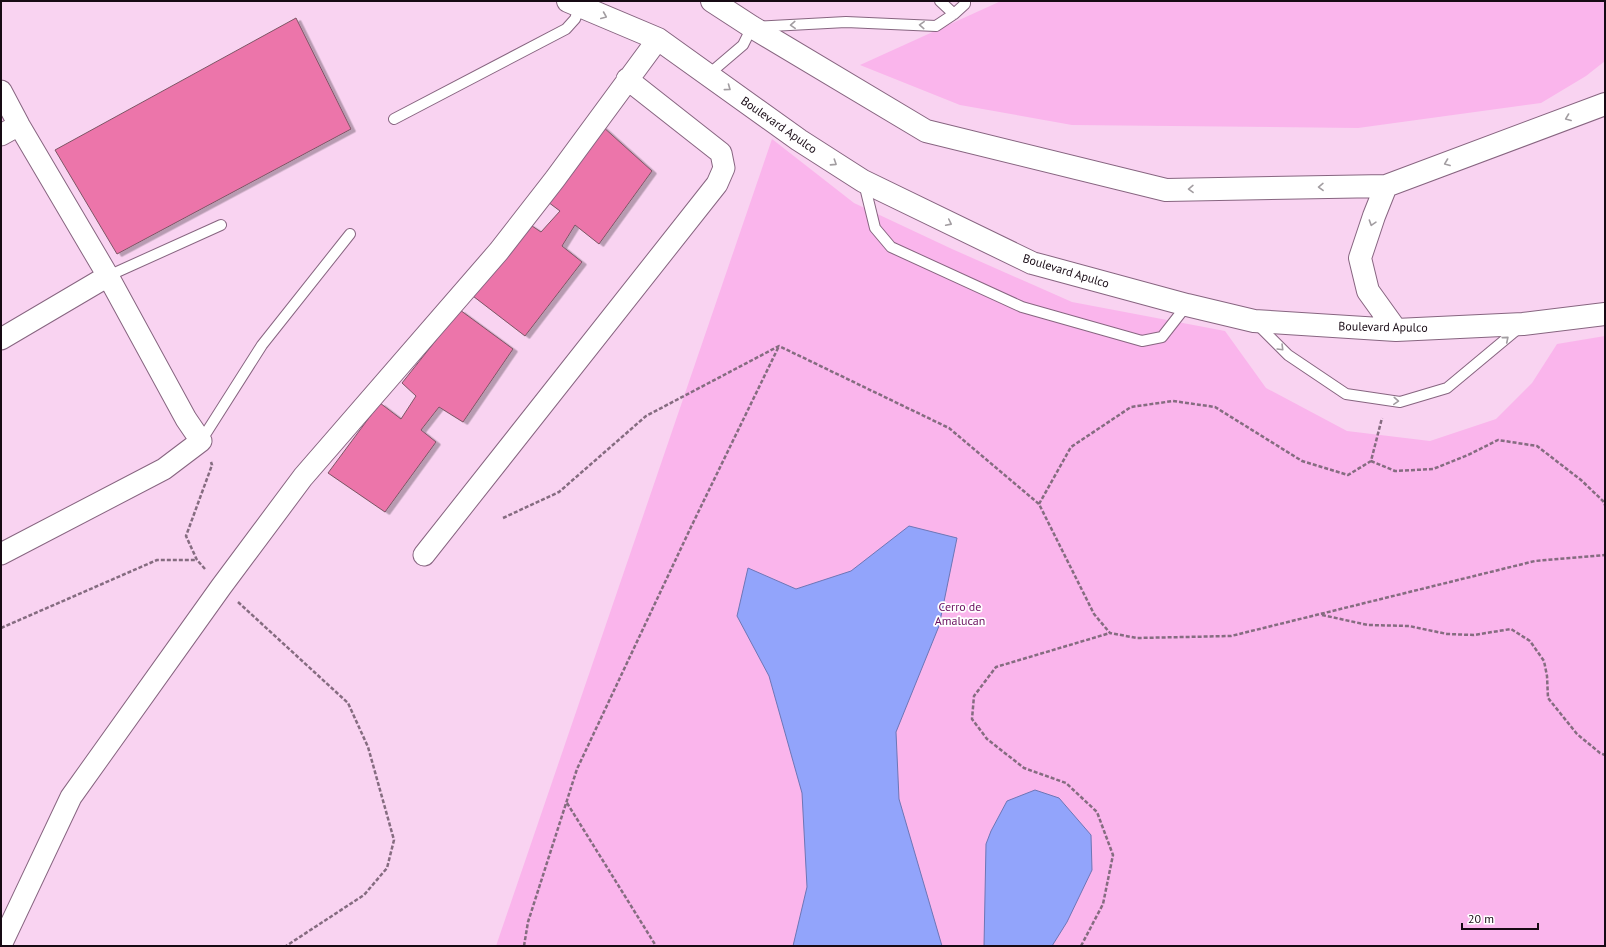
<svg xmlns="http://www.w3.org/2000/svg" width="1606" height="947" font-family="'PT Sans',sans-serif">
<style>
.green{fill:#fab5ec}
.water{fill:#92a4fb;stroke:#6d76b6}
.building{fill:#ec74aa;stroke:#7d5565;filter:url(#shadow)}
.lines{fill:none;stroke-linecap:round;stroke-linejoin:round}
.lane-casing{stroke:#876580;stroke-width:12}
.street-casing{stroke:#876580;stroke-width:23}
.secondary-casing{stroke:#876580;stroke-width:24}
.path{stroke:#856c80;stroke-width:2.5;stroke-dasharray:4 2;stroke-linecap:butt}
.lane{stroke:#fff;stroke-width:10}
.street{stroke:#fff;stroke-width:21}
.secondary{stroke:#fff;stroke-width:22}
.oneway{stroke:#a29da1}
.labels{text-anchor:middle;stroke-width:3.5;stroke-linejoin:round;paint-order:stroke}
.street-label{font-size:12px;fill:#170a14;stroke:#fff}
.park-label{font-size:12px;fill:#690d5e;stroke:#fff}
</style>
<defs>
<filter id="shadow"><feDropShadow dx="4.5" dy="2.5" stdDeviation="0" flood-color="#0004"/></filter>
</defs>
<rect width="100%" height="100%" fill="#f9d3f1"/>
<path class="green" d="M 1001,1 L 1605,1 L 1605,61 L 1586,76 L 1541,103 L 1358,128 L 1072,125 L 960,105 L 860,65 Z
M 772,139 L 854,203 L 952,249 L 1072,302 L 1225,331 L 1266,388 L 1347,431 L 1430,441 L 1496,419 L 1532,383 L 1557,344 L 1605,336 L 1605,946 L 496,946 Z"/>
<path class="water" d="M 909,526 L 957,538 L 939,626 L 896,732 L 899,799 L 942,946 L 793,946 L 807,887 L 802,793 L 769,676 L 737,616 L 748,568 L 796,589 L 851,571 Z
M 1035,790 L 1059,798 L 1091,835 L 1092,870 L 1067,922 L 1052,946 L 984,946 L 986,844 L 991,831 L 1007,801 Z"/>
<path class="building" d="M 296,18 L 351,129 L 117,254 L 55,150 Z
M 602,126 L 652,171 L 599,244 L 575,225 L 562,246 L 582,262 L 525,336 L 469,293 L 529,224 L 541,232 L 560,211 L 548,202 Z
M 460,310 L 513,349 L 463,422 L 439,407 L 421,430 L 436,442 L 385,512 L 328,473 L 380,403 L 401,419 L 416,396 L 402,383 Z"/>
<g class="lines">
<g class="lane-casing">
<path id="lane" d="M 940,1 L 954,14
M 709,74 L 743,45 L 752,27 L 846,22 L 936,26 L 954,14 L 965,4 L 965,1
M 394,119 L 566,29 L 575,19 L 580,6
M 864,183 L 875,228 L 891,247 L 1022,307 L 1142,341 L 1162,337 L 1187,305
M 108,276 L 221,225
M 1256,323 L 1288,355 L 1346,394 L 1400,402 L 1447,388 L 1519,328
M 201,441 L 262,345 L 350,234"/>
</g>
<g class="street-casing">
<path id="street" d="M 1,91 L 19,125 L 108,276 L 186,419 L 201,441 L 164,469 L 1,554
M 1,135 L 19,125
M 1,339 L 108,276
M 424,555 L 717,184 L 724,168 L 721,153 L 627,79
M 1,945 L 71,797 L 221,587 L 303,477 L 499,251 L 555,179 L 658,39"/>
</g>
<g class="secondary-casing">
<path id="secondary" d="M 568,1 L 658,39 L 799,140 L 863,181 L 1032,263 L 1187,305 L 1254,321 L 1396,330 L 1523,324 L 1605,314
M 712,1 L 752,27 L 926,131 L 1166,190 L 1386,186 L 1605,104
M 1386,186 L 1374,216 L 1360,258 L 1368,291 L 1396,330"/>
</g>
<path class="path" d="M 1371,461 L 1395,471 L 1433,469 L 1468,455 L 1498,440 L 1537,446 L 1581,480 L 1603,501 L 1605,505
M 1039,504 L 1071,447 L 1131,407 L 1173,401 L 1215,407 L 1302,461 L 1348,475 L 1371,461 L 1382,418
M 503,518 L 559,492 L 646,416 L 779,346 L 949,428 L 1039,504 L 1094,614 L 1110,633 L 1137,638 L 1231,636 L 1535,561 L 1605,555
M 205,569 L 197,560 L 186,536 L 212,465 L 211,462
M 238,602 L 348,703 L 368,747 L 394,840 L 387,868 L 364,895 L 286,946
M 1322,615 L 1368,625 L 1409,626 L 1447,634 L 1474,635 L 1511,629 L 1530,641 L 1544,661 L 1547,676 L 1548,698 L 1577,734 L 1600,753 L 1605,755
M 1,628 L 157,560 L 197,560
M 567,803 L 656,946
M 524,946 L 528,922 L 577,769 L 691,527 L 779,346
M 1081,946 L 1103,904 L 1113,855 L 1097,812 L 1066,783 L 1024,768 L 987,739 L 972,719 L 974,696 L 996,667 L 1110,633"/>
<use href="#lane" class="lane"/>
<use href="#street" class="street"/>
<use href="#secondary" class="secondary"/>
</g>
<defs><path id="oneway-chevron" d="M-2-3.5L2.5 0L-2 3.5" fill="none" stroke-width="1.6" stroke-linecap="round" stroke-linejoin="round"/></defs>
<g class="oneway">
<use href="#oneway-chevron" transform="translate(604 16) rotate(23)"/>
<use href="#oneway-chevron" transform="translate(793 25) rotate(177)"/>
<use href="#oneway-chevron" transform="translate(922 25) rotate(-177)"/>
<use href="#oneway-chevron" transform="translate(728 88) rotate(36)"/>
<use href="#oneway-chevron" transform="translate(1568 118) rotate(159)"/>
<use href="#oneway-chevron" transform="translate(834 163) rotate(33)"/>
<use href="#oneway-chevron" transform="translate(1447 163) rotate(159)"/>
<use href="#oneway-chevron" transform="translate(1321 187) rotate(179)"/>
<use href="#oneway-chevron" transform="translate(1191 189) rotate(179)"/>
<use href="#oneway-chevron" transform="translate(949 223) rotate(26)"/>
<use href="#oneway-chevron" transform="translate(1372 223) rotate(108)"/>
<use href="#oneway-chevron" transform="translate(1506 339) rotate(-40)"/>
<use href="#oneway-chevron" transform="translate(1281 348) rotate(45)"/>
<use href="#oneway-chevron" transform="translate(1396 401) rotate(4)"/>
</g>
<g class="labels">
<g class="street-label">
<text transform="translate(779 125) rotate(35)" y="4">Boulevard Apulco</text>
<text transform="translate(1066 271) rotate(17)" y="4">Boulevard Apulco</text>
<text transform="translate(1383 327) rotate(1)" y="4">Boulevard Apulco</text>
</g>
<g class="park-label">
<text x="960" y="611">Cerro de<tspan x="960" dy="14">Amalucan</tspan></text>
</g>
</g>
<rect width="1606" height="947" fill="none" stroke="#170a14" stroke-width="4"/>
<path d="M1462 923v6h76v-6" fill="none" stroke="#170a14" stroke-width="2"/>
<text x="1468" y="923" font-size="12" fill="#170a14" stroke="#ffffff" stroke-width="3" paint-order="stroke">20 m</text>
</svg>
